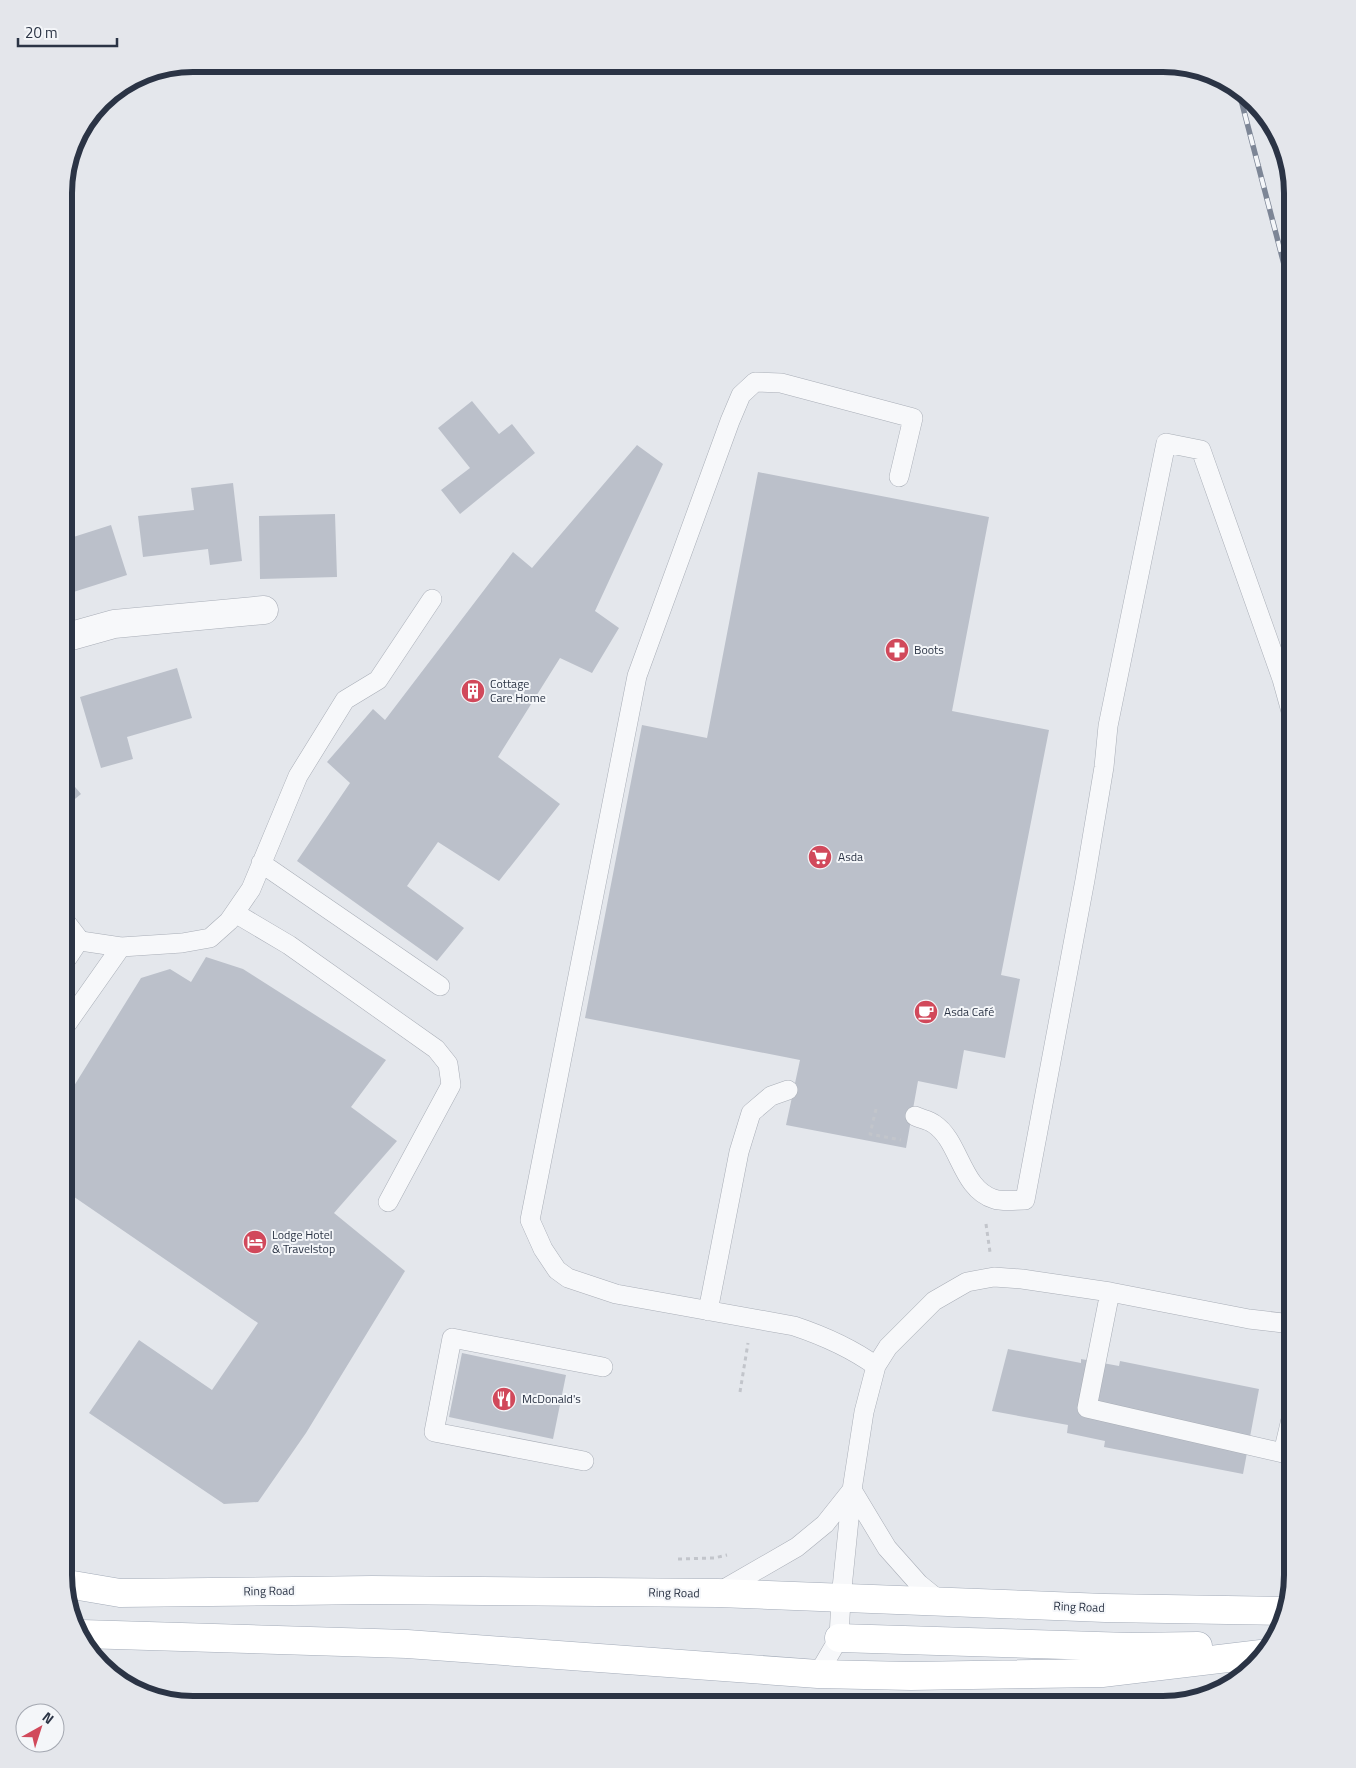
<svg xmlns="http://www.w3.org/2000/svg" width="1356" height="1768" font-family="'Titillium Web',sans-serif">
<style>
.building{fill:#bbc0ca}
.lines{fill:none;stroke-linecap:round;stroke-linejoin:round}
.lane-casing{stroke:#a9aeb7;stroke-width:20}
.street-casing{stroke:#a9aeb7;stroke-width:29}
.primary-casing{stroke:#a3abb8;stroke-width:29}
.path{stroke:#c2c5cb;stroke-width:3;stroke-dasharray:4 4;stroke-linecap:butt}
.lane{stroke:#f7f8fa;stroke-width:19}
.street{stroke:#f7f8fa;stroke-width:28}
.primary{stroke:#fff;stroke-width:28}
.rail-casing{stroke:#7d8696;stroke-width:5.5}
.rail{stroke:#f4f6f9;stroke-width:4;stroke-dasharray:11;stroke-linecap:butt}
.labels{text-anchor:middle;stroke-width:4;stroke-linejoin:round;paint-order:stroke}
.poi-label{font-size:12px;fill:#2b3445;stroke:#f4f6f9;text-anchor:start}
.street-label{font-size:12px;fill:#2b3445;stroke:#f4f6f9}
.rim{fill:none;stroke:#2b3445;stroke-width:6}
</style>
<rect width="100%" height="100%" fill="#e4e7ec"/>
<path class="building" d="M 472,401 L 499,434 L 512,424 L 535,453 L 460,514 L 441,490 L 470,468 L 438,428 Z
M 637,445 L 663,464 L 595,611 L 619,628 L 592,673 L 560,658 L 498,757 L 560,804 L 499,881 L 438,842 L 407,886 L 464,928 L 437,961 L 297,861 L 350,783 L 327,762 L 373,709 L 385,720 L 513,552 L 532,568 Z
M 758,472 L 989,517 L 952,711 L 1049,730 L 1001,975 L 1020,979 L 1005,1058 L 964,1050 L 957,1089 L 918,1081 L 906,1148 L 786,1125 L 800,1060 L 585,1018 L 642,725 L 707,738 Z
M 233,483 L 242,561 L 210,565 L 208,549 L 143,557 L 138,516 L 194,510 L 191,488 Z
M 335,514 L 337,577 L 260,579 L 259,516 Z
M 111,525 L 127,575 L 64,595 L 64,540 Z
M 177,668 L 192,718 L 127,737 L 133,759 L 101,768 L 80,697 Z
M 64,774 L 81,794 L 64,808 Z
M 206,957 L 243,969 L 386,1060 L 351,1107 L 397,1141 L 334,1213 L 405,1271 L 306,1433 L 258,1502 L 224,1504 L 89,1413 L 139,1340 L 212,1390 L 258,1323 L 64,1190 L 64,1102 L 141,978 L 170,969 L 191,982 Z
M 1008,1349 L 1081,1363 L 1081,1359 L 1119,1366 L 1120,1361 L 1259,1389 L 1243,1474 L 1104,1447 L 1105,1441 L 1067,1433 L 1068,1425 L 992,1411 Z
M 462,1353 L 566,1375 L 553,1439 L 449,1417 Z"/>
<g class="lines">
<g class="lane-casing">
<path id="lane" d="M 261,863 L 440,986
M 235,913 L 289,945 L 436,1049 L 448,1064 L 451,1085 L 388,1202
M 74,940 L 121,947 L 182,943 L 210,938 L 229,921 L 251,889 L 298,776 L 345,700 L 378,680 L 432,599
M 64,1028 L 121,947
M 915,1116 C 921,1119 929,1120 934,1124 C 960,1141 961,1189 994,1199 C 1003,1202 1016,1200 1025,1200 L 1085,880 L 1104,767 L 1108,726 L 1166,443 L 1201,450 L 1282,679 L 1292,715
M 1110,1292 L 1087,1408 L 1283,1453 L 1292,1415
M 708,1311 L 739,1152 L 751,1113 L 771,1096 L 788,1090
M 876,1366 C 851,1348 824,1336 794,1326 L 616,1294 L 568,1278 L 557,1270 L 543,1249 L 530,1220 L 637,676 L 730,421 L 741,395 L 755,382 L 781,383 L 913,418 L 899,477
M 584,1461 L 434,1432 L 452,1338 L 603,1367
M 852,1490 L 887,1548 L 919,1584 L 940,1601
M 719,1592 L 797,1547 L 825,1524 L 852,1490
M 818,1674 L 839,1638 L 841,1598 L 852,1490 L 864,1412 L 876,1366 L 888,1347 L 934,1301 L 967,1282 L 994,1277 L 1022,1279 L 1110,1292 L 1249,1319 L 1292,1324"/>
</g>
<g class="street-casing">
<path id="street" d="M 64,638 L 114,624 L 264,610
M 64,955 L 74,940 L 64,927"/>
</g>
<g class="primary-casing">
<path id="primary" d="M 67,1584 L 120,1593 L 372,1590 L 718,1593 L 1105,1608 L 1283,1611
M 82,1634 L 407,1644 L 818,1674 L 911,1676 L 1102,1673 L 1261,1654
M 839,1638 L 1130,1647 L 1198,1646"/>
</g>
<path class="path" d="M 876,1109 L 870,1134 L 901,1140
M 986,1224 L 990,1252
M 740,1392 L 748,1343
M 678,1559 L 714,1558 L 727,1555"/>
<use href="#lane" class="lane"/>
<use href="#street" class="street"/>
<use href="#primary" class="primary"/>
<g class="rail-casing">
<path id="rail" d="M 1239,92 L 1292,295"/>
</g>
<use href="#rail" class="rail"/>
</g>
<defs>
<g id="pharmacy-disc" transform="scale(1.25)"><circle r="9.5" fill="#d1495b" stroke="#f4f6f9"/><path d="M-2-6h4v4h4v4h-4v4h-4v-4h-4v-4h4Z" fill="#fff"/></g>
<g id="building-disc" transform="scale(1.25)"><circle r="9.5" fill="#d1495b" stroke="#f4f6f9"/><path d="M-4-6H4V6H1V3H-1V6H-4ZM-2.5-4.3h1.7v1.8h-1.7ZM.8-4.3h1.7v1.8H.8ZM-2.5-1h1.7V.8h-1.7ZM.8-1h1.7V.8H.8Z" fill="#fff"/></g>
<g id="supermarket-disc" transform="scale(1.25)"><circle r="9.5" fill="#d1495b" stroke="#f4f6f9"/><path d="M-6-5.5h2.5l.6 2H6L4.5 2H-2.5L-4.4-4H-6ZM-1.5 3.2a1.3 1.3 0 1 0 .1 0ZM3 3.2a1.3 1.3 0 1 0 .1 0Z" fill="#fff"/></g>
<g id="cafe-disc" transform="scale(1.25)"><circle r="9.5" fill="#d1495b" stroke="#f4f6f9"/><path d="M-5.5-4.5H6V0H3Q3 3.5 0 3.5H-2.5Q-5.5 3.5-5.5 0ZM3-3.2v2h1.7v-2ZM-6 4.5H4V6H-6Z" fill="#fff"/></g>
<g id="hotel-disc" transform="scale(1.25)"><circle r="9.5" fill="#d1495b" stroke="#f4f6f9"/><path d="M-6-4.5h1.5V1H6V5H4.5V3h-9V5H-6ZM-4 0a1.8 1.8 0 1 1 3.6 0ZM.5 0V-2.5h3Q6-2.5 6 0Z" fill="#fff"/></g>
<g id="restaurant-disc" transform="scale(1.25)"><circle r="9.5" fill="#d1495b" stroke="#f4f6f9"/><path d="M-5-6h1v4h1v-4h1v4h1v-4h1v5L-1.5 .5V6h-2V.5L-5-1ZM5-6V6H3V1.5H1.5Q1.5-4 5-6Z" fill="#fff"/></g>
</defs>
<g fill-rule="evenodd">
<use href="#pharmacy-disc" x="897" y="650"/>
<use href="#building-disc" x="473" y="691"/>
<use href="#supermarket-disc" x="820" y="857"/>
<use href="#cafe-disc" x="926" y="1012"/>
<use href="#hotel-disc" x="255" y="1242"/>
<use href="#restaurant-disc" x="504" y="1399"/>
</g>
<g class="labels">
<g class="poi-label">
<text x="914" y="654">Boots</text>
<text x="490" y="688">Cottage<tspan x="490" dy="14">Care Home</tspan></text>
<text x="838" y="861">Asda</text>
<text x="944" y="1016">Asda Café</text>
<text x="272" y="1239">Lodge Hotel<tspan x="272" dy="14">&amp; Travelstop</tspan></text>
<text x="522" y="1403">McDonald's</text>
</g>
<g class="street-label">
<text transform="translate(269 1591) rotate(-1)" y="4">Ring Road</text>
<text transform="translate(674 1593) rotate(1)" y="4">Ring Road</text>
<text transform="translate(1079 1607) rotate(2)" y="4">Ring Road</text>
</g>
</g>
<path d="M0 0H1356V1768H0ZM193 72H1163A121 121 0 0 1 1284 193V1575A121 121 0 0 1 1163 1696H193A121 121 0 0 1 72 1575V193A121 121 0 0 1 193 72Z" fill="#e4e6eb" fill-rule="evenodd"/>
<path class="rim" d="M193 72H1163A121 121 0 0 1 1284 193V1575A121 121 0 0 1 1163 1696H193A121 121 0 0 1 72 1575V193A121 121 0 0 1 193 72Z"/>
<g transform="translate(40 1728) rotate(39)"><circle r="24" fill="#f4f6f9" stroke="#a4a8b1"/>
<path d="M0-4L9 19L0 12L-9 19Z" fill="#d1495b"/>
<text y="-8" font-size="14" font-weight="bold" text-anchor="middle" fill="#2b3445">N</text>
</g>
<path d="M18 38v8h99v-8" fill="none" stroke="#2b3445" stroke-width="2.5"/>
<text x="25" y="38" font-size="15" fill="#2b3445" stroke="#f4f6f9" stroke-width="4" paint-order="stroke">20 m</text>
</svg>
